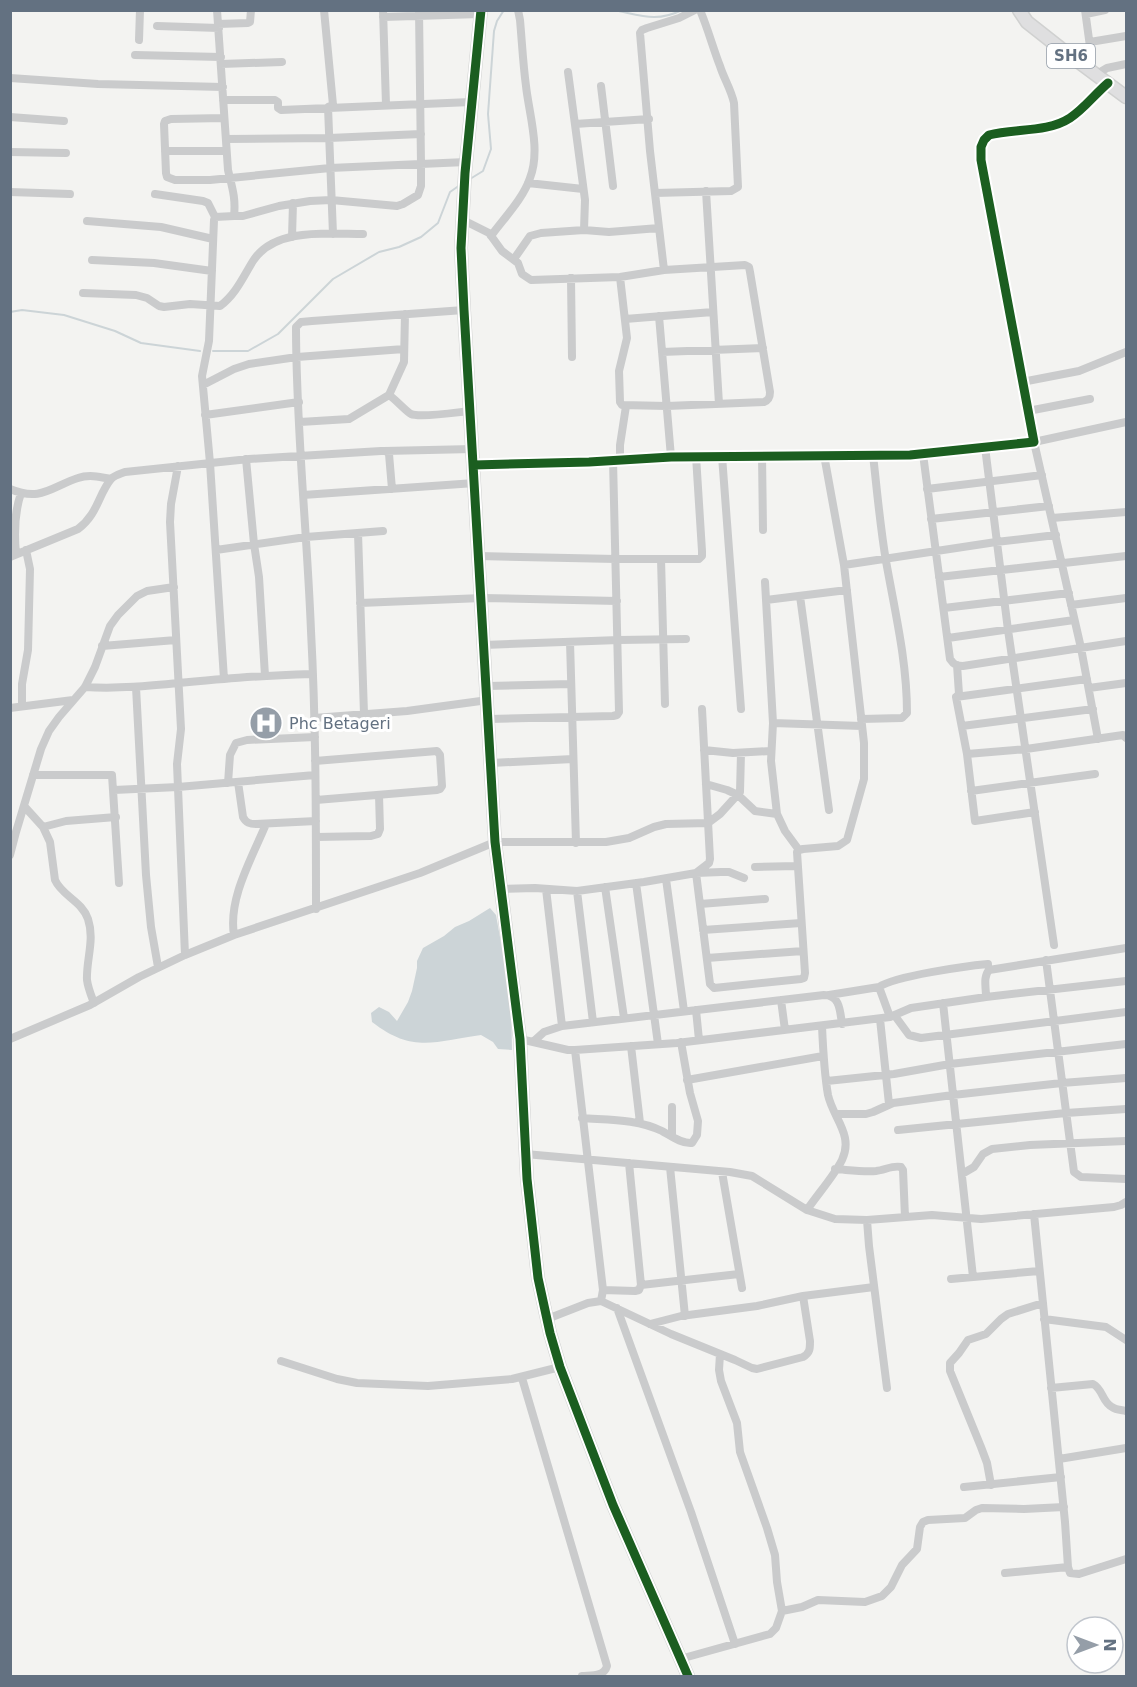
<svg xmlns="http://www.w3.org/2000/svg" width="1137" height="1687" font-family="'DejaVu Sans',sans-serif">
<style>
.water{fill:#ccd4d7}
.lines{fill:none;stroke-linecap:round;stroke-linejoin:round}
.stream{stroke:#ccd4d7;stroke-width:2}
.secondary-casing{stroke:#d0d1d0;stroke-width:14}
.primary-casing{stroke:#d0d1d0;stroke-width:15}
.street{stroke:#cacbcc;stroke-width:8}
.secondary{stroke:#dfdfe0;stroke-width:10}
.primary{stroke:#dfdfe0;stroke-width:12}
.cycleway-casing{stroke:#fff;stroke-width:13}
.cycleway{stroke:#1b5e20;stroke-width:9}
.labels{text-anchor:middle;stroke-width:6;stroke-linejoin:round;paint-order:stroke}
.shield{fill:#fff;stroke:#929ca7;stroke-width:1.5}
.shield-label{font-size:15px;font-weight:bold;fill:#637181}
.poi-label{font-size:16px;fill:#637181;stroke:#fff;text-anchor:start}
</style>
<rect width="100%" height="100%" fill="#f3f3f1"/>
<path class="water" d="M 490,908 L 496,915 L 511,998 L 512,1050 L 498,1049 L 493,1042 L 481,1035 C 436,1041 413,1054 372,1022 L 371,1013 L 379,1007 L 389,1012 L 397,1021 L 408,1002 L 412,991 L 417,968 L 417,961 L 423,948 L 444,936 L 455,927 L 469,921 Z"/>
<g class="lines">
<path class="stream" d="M 614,10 C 640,15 656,23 682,10
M 470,179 L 483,171 L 491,149 L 488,114 L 494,31 L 497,21 L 504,10
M 10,312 L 22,310 L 64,315 L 115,331 L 141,343 L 200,351
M 213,351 L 248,351 L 278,334 L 333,279 L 379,252 L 399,247 L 421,237 L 438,223 L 450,192 L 460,185"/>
<g class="secondary-casing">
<path id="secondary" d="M 481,10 L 465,173 L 461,248 L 464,310 L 495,842 L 520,1039 L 527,1179 L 538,1278 L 550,1333 L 560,1367 L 613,1505 L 688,1676"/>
</g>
<g class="primary-casing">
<path id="primary" d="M 1019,10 L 1027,22 L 1060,48 L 1126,97"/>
</g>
<path class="street" d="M 217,10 L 228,170 C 232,187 236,198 234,216 L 215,217 L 214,220 L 209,341 L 202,376 L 210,463 L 224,679
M 324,10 L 333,105 L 328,107 L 333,234
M 383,10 L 386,105
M 1085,10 L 1091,54 L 1087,67
M 1086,14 L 1105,10
M 383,17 L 480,14
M 218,24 L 248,23 L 250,22 L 251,10
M 157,26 L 219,28
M 139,40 L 140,10
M 1090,42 L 1126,36
M 135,55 L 221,57
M 221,64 L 282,62
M 568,72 L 585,200 L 584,230
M 1097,74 L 1107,68 L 1126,64
M 10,78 L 98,84 L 223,87
M 601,86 L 613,186
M 223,100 L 275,100 L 278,102 L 278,108 L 281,110 L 471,102
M 10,117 L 64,121
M 224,118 L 171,119 L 165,121 L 164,124 L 166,173 L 167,177 L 175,180 L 210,180 L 330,168 L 466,162
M 575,124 L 649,119
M 226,139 L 329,138 L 421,134
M 165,151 L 226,151
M 10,152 L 66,153
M 528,183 L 583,189
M 706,191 L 719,404
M 10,192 L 70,194
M 655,193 L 731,191 L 738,187 L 734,103 C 731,89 724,79 720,66 C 713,48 708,29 700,10
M 155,194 L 203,201 L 208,203 L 215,217
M 234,216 L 243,216 L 279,206 L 310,201 L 331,200 L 397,206 L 403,204 L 418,195 L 421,186 L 421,164 L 419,10
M 463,220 L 489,233 L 502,251 L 518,263 L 522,274 L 531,280 L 620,277 L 664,270 L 745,265 L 749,267 L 750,272 L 770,392 C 770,397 769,400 764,402 L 667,406 L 622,405 L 620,402 L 619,371 L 627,338 L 620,277
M 87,221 L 161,227 L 213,239
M 491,236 C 504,218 523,199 530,178 C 541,150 529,114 526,86 C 523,64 522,42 520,20 L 518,10
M 292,237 L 293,203
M 514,259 L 530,236 L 541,233 L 584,230 L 609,232 L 659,228
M 92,260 L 154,263 L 212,271
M 664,270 L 650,151 L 640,33 L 642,30 L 647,28 L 679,18 L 695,10
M 571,278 L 572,357
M 83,293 L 136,295 L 147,298 L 159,306 L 164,307 L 190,304 L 220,306 C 236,294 243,277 253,261 C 275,227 329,234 363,234
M 659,316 L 671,457
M 625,319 L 713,312
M 662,352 L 763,348
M 1022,382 L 1079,371 L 1126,352
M 203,385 L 234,369 L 249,364 L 297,357 L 404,349
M 389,395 C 395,399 407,412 411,414 C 420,418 459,412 470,411
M 1028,411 L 1090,399
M 205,415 L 299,402
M 300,422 L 349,419 L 389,395 L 404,362 L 405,314
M 985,447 L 1008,630 L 1054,945
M 384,451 L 473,449
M 923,454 L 950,659 C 954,665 957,666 963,666 L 1126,641
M 762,455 L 763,530
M 722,456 L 741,709
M 246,459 L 254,544 L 259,577 L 265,676
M 620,460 L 620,445 L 626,406
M 474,465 L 589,462 L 671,457 L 910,455 L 1034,442 L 981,160 L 981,147 L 984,140 L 989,135 C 1015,128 1047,133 1070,118 C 1084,109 1095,94 1108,83
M 178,466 L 171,504 L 170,522 L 181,729 L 177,764 L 185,955
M 10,489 C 41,502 51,487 78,478 C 89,474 101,477 111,479
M 927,489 L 1042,475
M 303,495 L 475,483
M 1052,518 L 1126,512
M 931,519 L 1049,506
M 358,533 L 364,714
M 216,550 L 306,537 L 383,531
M 16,554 C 14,533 14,514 21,493
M 479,556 L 616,559 L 699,559 L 702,556 L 702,551 L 696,456
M 10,557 L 78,529 C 98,514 98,495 111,479 C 115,475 120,474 125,472 L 249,459 L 381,451 L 386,451 L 389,454 L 392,489
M 661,559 L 665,704
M 844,565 L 996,542 L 1056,535
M 939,577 L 1126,556
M 765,582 L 773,723 L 771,761 L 777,814 L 785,831 L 799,850
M 800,596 L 829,810
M 766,600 L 847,590
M 360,603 L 482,598 L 617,601
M 1071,605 L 1126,598
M 944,608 L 1069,593
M 948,638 L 1074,620
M 570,642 L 576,843
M 484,645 L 619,640 L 686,639
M 102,646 L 176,640
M 957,665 L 959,694 L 956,697 L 967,754 L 975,821 L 1035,812
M 487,686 L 571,684
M 85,687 C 132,690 178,682 224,679 C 254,676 283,675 313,674
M 136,687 L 146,875 L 151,927 L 158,967
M 1089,688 L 1126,683
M 956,697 L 1087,679
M 22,706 L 22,684 L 28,650 L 30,569 L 26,550
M 10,708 L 73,700
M 702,709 L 710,859 L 709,863 L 696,873 L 710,984 L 714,988 L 801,979 L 804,978 L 805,973 L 797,852 L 799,850 L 803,849 L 838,846 L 847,840 L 864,779 L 864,743 L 844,565 L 824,455
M 314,718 L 407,711 L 488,700
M 489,719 L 613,716 L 617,715 L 619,712 L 613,460
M 861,719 L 902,718 L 907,713 C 907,661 895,612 886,561 C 880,526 877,490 873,455
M 773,723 L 862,726
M 962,726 L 1093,709
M 1098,739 L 1081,648 L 1034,442 L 1126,422
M 704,750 L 733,753 L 771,751
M 967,754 L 1026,749 L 1123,735 L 1126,738
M 315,761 L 437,751 L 440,755 L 442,786 L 440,789 L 437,790 L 316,800
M 491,763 L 573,759
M 33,775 L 112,775 L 119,883
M 238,782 L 243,817 C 246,823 250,824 256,824 L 316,821
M 228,783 L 230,755 L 236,743 L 247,740 L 315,737
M 706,784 L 727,790 L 738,795 L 755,811 L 777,814
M 114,790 L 178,787 L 315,775
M 971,791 L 1095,774
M 24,806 L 43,827 L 50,842 L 55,880 C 62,896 82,901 88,919 C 95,940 86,960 87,980 C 88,988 91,995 94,1003
M 43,827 L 66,821 L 116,817
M 316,837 L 371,836 L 378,834 L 380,829 L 379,795
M 10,855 L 16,832 L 41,749 L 49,731 L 59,717 L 85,687 L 95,667 L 110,626 L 118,615 L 137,596 L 147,591 L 174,587
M 755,867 L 797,866
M 666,879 L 684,1011
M 636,883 L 658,1044
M 605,887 L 624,1018
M 501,889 L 535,888 L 577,891 L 644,882 L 696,873 L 721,872 L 729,872 L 744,878
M 546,889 L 562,1026
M 577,891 L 593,1022
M 700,904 L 765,899
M 316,909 C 316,816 316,724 311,631 C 307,530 296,428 296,327 L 301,322 L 312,321 L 464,310
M 703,930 L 801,923
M 234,935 C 228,898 252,858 266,824
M 707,958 L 803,951
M 1046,960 L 1074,1172 L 1081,1177 L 1126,1179
M 879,987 L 890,1017
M 829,995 L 879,987 C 895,976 966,966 988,964
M 986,997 L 1126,981
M 781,1000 L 785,1030
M 943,1003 L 973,1277
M 696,1010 L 699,1040
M 895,1016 L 909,1035 L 921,1038 L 1126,1012
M 880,1019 L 889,1104
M 10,1039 L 90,1005 L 139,977 L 185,955 L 234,935 L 420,873 L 495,842 L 606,842 L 629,838 L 654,827 L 666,824 L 708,823 L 720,814 L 740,792 L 741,753
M 520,1039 L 568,1050 L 575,1050 L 677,1043 L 890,1017 L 911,1008 L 986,997 C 986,987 983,977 989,970 L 1126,948
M 534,1041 L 544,1032 L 562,1026 L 824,995 C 840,995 840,1011 842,1024
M 631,1046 L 640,1123
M 575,1050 L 603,1290 L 601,1301
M 687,1080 L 823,1056
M 827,1081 L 894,1074 L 950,1064 L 1126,1044
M 672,1107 L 672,1136
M 836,1114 L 866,1114 L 873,1112 L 893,1103 L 953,1095 L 1062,1083 L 1126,1078
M 582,1118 C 610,1120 637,1119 662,1131 C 671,1136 682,1144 692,1143 L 697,1135 L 698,1121 L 690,1093 L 681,1042
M 898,1130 L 1066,1113 L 1126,1109
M 525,1154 L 730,1172 L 752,1176 L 807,1210 L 835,1219 L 867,1220 L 932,1215 L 981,1219 L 1114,1207 L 1121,1205 L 1126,1202
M 670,1167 L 685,1316
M 835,1169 C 849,1170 863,1172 876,1171 C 885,1170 893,1165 901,1167 L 903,1170 L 905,1217
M 722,1172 L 742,1288
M 962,1174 L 974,1167 L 983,1154 L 992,1149 L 1030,1145 L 1126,1141
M 807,1210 C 817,1195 834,1176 842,1160 C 854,1135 833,1118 828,1095 C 824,1072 823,1049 822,1026
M 1034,1214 L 1065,1522 L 1068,1567 L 1070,1573 L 1079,1574 L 1126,1559
M 867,1220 L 869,1246 L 887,1388
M 951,1279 L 1039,1271
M 641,1285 L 739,1274
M 603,1290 L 635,1291 L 639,1290 L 641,1285 L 629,1163
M 617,1308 L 691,1512 L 735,1644
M 547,1319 L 588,1303 L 601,1301 L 671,1334 L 735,1360 L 752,1368 L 757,1369 L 803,1357 C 810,1353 810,1349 810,1341 L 803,1296
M 1044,1319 L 1106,1327 L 1126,1340
M 650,1324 L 681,1316 L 757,1306 L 803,1296 L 874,1287
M 281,1361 L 337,1379 L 357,1383 L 428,1386 L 512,1379 L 560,1367
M 522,1378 L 607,1666 C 604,1677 591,1675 582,1676
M 1051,1388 L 1093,1384 C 1103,1389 1102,1402 1112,1407 C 1116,1410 1122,1410 1126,1411
M 1059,1459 L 1126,1448
M 991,1485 L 987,1463 L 981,1447 L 950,1371 L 950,1363 L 959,1353 L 968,1340 L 986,1334 L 1001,1319 L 1008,1314 L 1043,1303
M 964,1487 L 1061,1477
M 1005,1573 L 1068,1567
M 782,1611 L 802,1607 L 818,1600 L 865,1602 L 882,1596 L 891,1587 L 902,1565 L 917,1549 L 920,1527 L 923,1522 L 928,1520 L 965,1518 L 976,1510 L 982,1508 L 1024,1509 L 1064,1507
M 680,1659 L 770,1634 L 776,1628 L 782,1611 L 777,1582 L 775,1555 L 767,1528 L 740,1452 L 737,1423 L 721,1381 L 719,1370 L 720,1354"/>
<use href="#secondary" class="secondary"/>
<use href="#primary" class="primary"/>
<g class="cycleway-casing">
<path id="cycleway" d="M 481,10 L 465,173 L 461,248 L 464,310 L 495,842 L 520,1039 L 527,1179 L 538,1278 L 550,1333 L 560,1367 L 613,1505 L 688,1676
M 474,465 L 589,462 L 671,457 L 910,455 L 1034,442 L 981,160 L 981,147 L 984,140 L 989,135 C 1015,128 1047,133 1070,118 C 1084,109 1095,94 1108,83"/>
</g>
<use href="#cycleway" class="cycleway"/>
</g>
<defs>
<g id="hospital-disc" transform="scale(1.725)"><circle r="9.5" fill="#959ea8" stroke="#fff"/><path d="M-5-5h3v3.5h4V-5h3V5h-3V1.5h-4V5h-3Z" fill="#fff"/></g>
</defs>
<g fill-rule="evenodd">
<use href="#hospital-disc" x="266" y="723"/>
</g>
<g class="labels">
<rect class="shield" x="1047" y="44" width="48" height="24" rx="4.5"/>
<g class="shield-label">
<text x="1071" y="61">SH6</text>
</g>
<g class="poi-label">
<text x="289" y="729">Phc Betageri</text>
</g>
</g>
<rect width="1137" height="1687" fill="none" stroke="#637181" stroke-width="24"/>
<g transform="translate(1095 1645) rotate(90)"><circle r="28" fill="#ffffff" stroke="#c1c6cd" stroke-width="1.5"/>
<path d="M0-4.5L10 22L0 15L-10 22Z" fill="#959ea8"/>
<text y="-9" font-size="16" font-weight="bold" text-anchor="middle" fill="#637181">N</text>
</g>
</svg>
